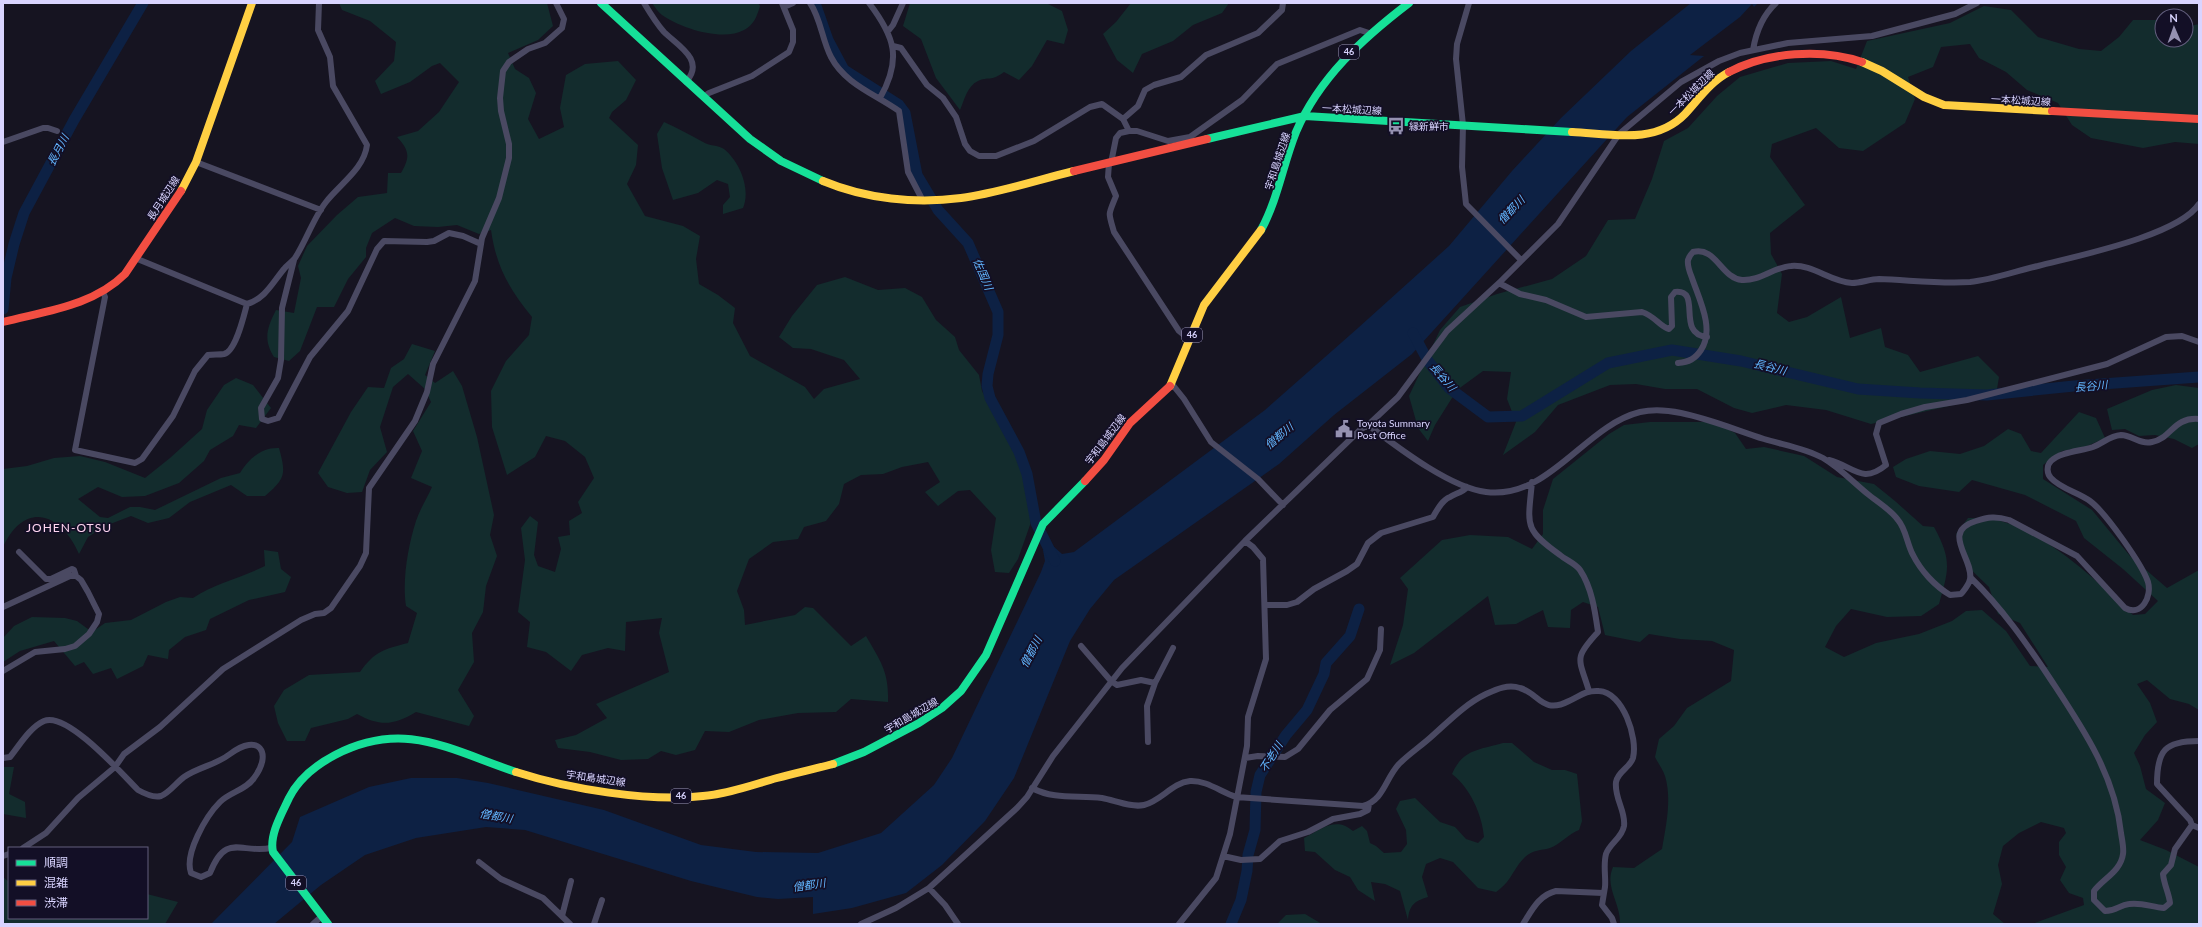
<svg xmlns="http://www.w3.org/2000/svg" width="2202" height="927" font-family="Lato,'Noto Sans JP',sans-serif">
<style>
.green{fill:#132c2d}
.water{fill:#0d2144}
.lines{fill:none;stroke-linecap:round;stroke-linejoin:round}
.river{stroke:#0d2144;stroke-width:11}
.street{stroke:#4a4962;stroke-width:6}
.fast{stroke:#16e098;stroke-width:8}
.slow{stroke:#ffcf43;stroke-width:8}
.jam{stroke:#f24e42;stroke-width:8}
.labels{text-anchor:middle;stroke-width:3.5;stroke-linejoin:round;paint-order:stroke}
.shield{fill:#130f26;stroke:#9e99be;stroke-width:1}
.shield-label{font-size:9px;font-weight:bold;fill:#d9d4ff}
.street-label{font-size:10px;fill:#d9d4ff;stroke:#130f26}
.poi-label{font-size:10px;fill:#d9d4ff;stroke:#130f26;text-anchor:start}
.water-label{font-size:11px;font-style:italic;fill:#62b6ff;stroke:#130f26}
.quarter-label{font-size:12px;letter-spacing:1px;fill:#ffd6f0;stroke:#130f26}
</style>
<rect width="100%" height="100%" fill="#161421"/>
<path class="green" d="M 339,3 L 547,3 L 553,26 L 538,40 L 508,53 L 515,69 L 529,78 L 536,93 L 528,119 L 539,139 L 564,127 L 560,108 L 566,75 L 585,64 L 618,61 L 636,80 L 626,100 L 612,112 L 609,118 L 638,145 L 636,165 L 627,184 L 645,216 L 683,226 L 700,236 L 696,259 L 699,284 L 718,295 L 735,308 L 733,323 L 750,356 L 805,387 L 814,399 L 824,389 L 860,379 L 844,360 L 811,349 L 793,348 L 779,337 L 792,316 L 817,285 L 845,277 L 878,290 L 905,288 L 922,297 L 936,320 L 955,337 L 959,350 L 979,375 L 982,391 L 1035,491 L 1030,525 L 1018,559 L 1009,573 L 995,572 L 991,550 L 996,518 L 970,490 L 958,491 L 938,506 L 925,492 L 940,482 L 928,462 L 902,467 L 883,474 L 861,475 L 844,484 L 839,504 L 826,521 L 804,527 L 798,539 L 773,542 L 749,559 L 737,591 L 744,610 L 745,625 L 795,615 L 805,607 L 813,608 L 851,646 L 866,636 C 881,662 889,672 888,702 L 851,699 L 836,712 L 798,713 L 759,720 L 729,732 L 705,731 L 695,750 L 676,755 L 661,751 L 648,759 L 621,760 L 590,752 L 558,748 L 555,740 L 576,735 L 607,718 L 596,704 L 669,672 L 659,633 L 662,618 L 626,622 L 625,651 L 608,648 L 582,655 L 571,671 L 546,652 L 527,647 L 530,622 L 518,612 L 525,560 L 521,528 L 530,516 L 538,522 L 534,555 L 538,566 L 555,572 L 561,549 L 558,537 L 570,535 L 569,521 L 582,513 L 578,502 L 594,478 L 585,457 L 565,441 L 546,436 L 535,457 L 507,475 L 492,427 L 491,391 L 506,361 L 529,335 L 532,317 C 509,289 496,266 491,230 L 479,234 L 457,225 L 438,227 L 414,226 L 395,218 L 372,233 L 366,248 L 366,257 L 348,279 L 334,307 L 317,307 L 300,351 L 289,361 L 274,357 C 263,339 267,328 276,310 L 294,313 L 301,278 L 298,266 L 307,246 L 337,215 L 358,197 L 387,193 L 388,173 L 401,173 C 410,157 410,151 397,137 L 418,131 L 439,112 L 459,82 L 440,63 L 432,66 L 410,82 L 381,94 L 375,81 L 394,61 L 396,42 L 370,21 L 342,10 Z
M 652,3 L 758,3 L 760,6 C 757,16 754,25 744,30 C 723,42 680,28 662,15 C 658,12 655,7 652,3 Z
M 910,3 L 1046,3 L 1062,11 L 1068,30 L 1064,44 L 1047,40 L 1032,66 L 1019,80 L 1004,72 C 991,82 988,76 978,81 C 967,86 964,101 960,110 L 936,78 L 921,39 L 903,26 Z
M 1131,3 L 1229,3 L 1222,13 L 1193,25 L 1173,41 L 1142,54 L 1133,73 L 1117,60 L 1103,34 L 1116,22 Z
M 1984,6 L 2011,10 L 2038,37 L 2079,49 L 2101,51 L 2119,37 L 2133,20 L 2162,20 L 2162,40 L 2186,40 L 2186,27 L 2199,24 L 2199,144 L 2175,142 L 2143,148 L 2091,138 L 2072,125 L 2058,103 L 2027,90 L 2006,72 L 1979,58 L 1970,44 L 1941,47 L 1933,67 L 1908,77 L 1915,99 L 1905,123 L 1863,151 L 1839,148 L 1816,128 L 1772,144 L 1770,157 L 1805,205 L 1770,233 L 1771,254 L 1782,274 L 1777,313 L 1789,322 L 1807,317 L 1841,297 L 1850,338 L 1881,328 L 1885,347 L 1908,355 L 1920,372 L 1978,356 L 1999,377 L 1996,395 L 1871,424 L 1826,410 L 1786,405 L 1752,413 L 1734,408 L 1697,389 L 1665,389 L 1636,384 L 1610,385 L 1558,405 L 1535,432 L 1503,455 L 1516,422 L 1507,399 L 1511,372 L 1483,371 L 1457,390 L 1435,425 L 1428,441 L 1418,428 L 1409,396 L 1440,330 L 1460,307 L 1497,294 L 1552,279 L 1586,256 L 1608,220 L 1635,219 L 1652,179 L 1664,141 L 1688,128 L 1717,96 L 1740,77 L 1788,63 L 1831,61 L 1856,69 L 1867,41 L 1950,23 Z
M 664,122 C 678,128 690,135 703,142 C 709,146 718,145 724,149 C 740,162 751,189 743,208 L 723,214 L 723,205 L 730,197 L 728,184 L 717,180 L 698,193 L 673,200 L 662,168 L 657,134 Z
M 412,344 L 435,351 L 425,375 L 435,383 L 453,371 L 462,386 L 477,437 L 494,515 L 490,535 L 497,556 L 486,586 L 483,612 L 472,633 L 474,662 L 458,690 L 474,716 L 469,726 L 416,712 C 394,725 381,727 357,714 L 348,719 L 311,728 L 305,741 L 287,741 L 278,723 L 274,706 L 284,690 L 309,675 L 360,672 C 374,652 384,649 408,643 L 417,613 L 406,606 C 402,580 408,546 416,521 C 420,509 427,498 432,487 L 411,478 L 422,451 L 413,431 L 431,402 L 425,389 L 408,374 L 393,387 L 380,427 L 387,452 L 370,470 L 362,492 L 347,493 L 328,487 L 318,473 L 351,412 L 368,387 L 384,388 L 391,368 L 404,359 Z
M 236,378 L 253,385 L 271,408 L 256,428 L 239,425 L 233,436 L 210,450 L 204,461 L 179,483 L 145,496 L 122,497 L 98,487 L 78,499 L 100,517 L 108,518 L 130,507 L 140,507 L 155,510 L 221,478 L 240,473 C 248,459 262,447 279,448 C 286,474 286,478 265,496 L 247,496 L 231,485 L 190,502 L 169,518 L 148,523 L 131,516 L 105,526 L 88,537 L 79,554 C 61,513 25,500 3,547 L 3,469 L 27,466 L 54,458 L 80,456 L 105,462 L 145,478 L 170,458 L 202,429 L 207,410 L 224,385 Z
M 2176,385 L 2199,388 L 2199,444 L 2192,448 L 2174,439 L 2155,435 L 2139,436 L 2125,429 L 2112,430 L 2107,409 L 2152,390 Z
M 2079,412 L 2096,418 L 2105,438 L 2085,447 L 2062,451 L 2043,465 L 2043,479 L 2092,510 L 2130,556 L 2167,588 L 2199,570 L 2199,710 L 2189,704 L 2170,699 L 2147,680 L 2137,684 L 2150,703 L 2157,722 L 2145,735 L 2134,753 L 2140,766 L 2146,789 L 2165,803 L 2158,820 L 2140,840 L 2166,850 L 2199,867 L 2199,924 L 2032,924 L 2084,905 L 2083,898 L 2069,893 L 2060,880 L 2066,867 L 2059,855 L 2059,842 L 2066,833 L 2064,828 L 2041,822 L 2019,833 L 2003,846 L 1998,865 L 2002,884 L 1993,914 L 2005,924 L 1620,924 C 1621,903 1604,887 1613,867 L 1634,868 L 1662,849 C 1666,826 1672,799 1665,776 C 1663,770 1658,763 1655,757 L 1659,739 L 1674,726 L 1687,708 L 1731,681 L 1734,650 L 1712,641 L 1680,639 L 1649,634 L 1640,642 L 1605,635 L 1598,607 L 1583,602 L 1571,610 L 1570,628 L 1548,627 L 1543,610 L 1516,624 L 1495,625 L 1488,596 L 1414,653 L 1390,665 L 1403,625 L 1408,589 L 1400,578 L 1442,540 L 1470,535 L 1508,537 L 1532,549 L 1543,534 L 1543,510 L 1553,479 L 1609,434 L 1624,425 L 1650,422 L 1713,422 L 1735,433 L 1746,449 L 1764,447 L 1804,456 L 1837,477 L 1874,484 L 1895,501 L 1923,526 L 1934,527 C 1952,560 1949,569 1939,604 L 1921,616 L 1887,617 L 1851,609 L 1836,626 L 1825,647 L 1844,657 L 1876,643 L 1919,634 L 1952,621 L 1966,611 L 1982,610 L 2006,631 L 2030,666 L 2048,667 L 2020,623 L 1998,614 L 1989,587 L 1965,564 L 1956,534 L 1968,518 C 1976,518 1985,517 1992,519 C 2042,528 2097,581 2133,615 L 2145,614 L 2158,601 L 2123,569 L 2084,538 L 2076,521 L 2025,495 L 1972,480 L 1959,492 L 1919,486 L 1896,477 L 1893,467 L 1906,459 L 1930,451 L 1960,454 L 1984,446 L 2008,429 L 2021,434 L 2031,451 L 2041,453 Z
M 264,550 L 278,552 L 281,569 L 291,577 L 285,592 L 249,600 L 210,619 L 206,630 L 185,637 L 169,650 L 168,659 L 148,655 L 143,666 L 117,679 L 111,668 L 93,674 L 84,662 L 75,666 L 54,641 L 20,651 L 3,662 L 3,638 L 14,626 L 32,617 L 65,618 L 77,621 L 92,632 L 105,623 L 131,620 L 166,602 L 180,597 L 193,598 C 215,583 241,578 265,566 Z
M 1503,743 L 1512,743 L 1534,762 L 1552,770 L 1565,770 L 1577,774 L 1582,821 L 1579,830 C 1568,834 1561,844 1550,848 C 1540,851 1534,849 1525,857 C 1512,870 1512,881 1496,892 L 1478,888 L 1453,862 L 1440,858 L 1426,864 L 1422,877 L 1428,897 C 1414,901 1409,906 1408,920 L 1400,891 L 1385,884 L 1371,882 L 1375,901 L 1358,890 L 1350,877 L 1335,870 L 1315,852 L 1305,851 L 1304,838 C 1321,829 1336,816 1353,831 L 1362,826 L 1367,831 L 1370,843 L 1376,846 L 1384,853 L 1401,852 L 1407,844 L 1406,830 L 1396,809 L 1400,801 L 1415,798 L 1440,822 L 1455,827 L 1466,839 L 1478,843 L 1484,837 C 1482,814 1470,788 1452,774 C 1463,749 1479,750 1503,743 Z
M 3,767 L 14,767 L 9,794 L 25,802 L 26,818 L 3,814 Z
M 3,877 L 9,882 L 9,918 L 147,918 L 147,894 L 178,902 L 165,924 L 3,924 Z
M 1305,914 L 1322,924 L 1277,924 L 1286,915 Z"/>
<path class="water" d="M 1691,3 L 1758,3 L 1754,7 L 1752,4 L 1740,17 L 1690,55 L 1704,56 L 1627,117 L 1412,354 L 1334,415 L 1279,464 L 1114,580 L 1090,609 L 1070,641 L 1014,778 L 985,821 L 942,865 L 906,893 L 852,908 L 813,914 L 813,897 L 778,899 L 757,897 L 691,881 L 525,830 L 486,827 L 416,838 L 365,855 L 321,885 L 274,924 L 211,924 L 292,842 L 300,817 L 369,787 L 411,778 L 457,778 L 488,783 L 604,810 L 701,845 L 756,852 L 818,853 L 881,833 L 934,785 L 952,758 L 1041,572 L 1045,561 L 1043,550 L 1053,546 L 1062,554 L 1074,552 L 1265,410 L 1358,328 L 1449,246 L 1512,171 L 1561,118 L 1631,51 Z"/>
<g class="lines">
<path class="river" d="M 815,3 L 828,40 L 844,70 L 899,105 L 905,113 L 917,175 L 938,210 L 968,243 L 998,312 L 998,335 L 988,374 L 987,386 L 990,398 L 1019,452 L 1027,474 L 1036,523 L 1055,561
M 3,309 L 6,278 L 14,244 L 24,213 L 74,120 L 143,3
M 1413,333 L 1428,361 L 1449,388 L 1488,417 L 1522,416 L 1608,363 L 1672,350 L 1741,361 L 1858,389 L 1920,393 L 1987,395 L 2074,386 L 2199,377
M 1231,924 L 1241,900 L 1247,871 L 1248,855 L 1255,830 L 1256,792 L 1260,775 L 1286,735 L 1307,710 L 1324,674 L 1326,663 L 1350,636 L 1359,609"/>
<path class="street" d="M 644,3 C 650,13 656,23 664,32 C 677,45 706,60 686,82
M 810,3 C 821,19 822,40 831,57 C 845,84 875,94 899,111 L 908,172 L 923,201
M 869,3 C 895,37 902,59 880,98
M 1469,3 L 1457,44 L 1456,59 L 1463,125 L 1462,167 L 1466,204 L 1521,260
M 784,7 L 793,3
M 889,30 L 893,25 L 903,3
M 893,46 L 901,48 L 927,85 L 943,98 L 956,117 L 965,144 L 970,151 L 979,156 L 996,156 L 1034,141 L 1090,107 L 1102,104 L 1123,119 L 1129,131
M 1753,50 C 1756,32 1763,15 1776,3
M 703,97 L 709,93 L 752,76 L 789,52 L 793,42 L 793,30 L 782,3
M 1123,119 L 1138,106 L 1145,90 L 1154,85 L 1181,77 L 1206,55 L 1258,33 L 1282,10 L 1283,3
M 3,142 L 43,128 L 48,128 L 57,131
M 196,162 L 321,210
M 1109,163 L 1108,177 L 1116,196 C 1108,216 1108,211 1114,232 L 1179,331 L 1190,340
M 1111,163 L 1116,138 L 1120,133 L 1129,131 L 1137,131 L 1168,141 L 1190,137 L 1242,100 L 1277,64 L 1360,30 L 1369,33
M 135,258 L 247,304
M 294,260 L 282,308 L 281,360 L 278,378 L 261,408 L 262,419 L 268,421 L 278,418 L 310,357 L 348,311 L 377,249 L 384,241 L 427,242 L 434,241 L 449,233 L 463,236 L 481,244
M 1499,283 L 1520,294 L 1546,300 L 1586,317 L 1642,312 C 1655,316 1660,327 1669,329 L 1672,326 L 1671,297 L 1675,292 C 1703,289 1675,334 1707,337
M 103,292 L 105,297 L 75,450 L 135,463 L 142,459 L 173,416 L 195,371 L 208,355 C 213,354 219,355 224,354 C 236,351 244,315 247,304 C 265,299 273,282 284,269 C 287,265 292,262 295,258 C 306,241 314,217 326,202 C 340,184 364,169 367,145 L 333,86 L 330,57 L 318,30 L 319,3
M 1678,363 C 1689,362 1695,359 1701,350 C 1715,329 1699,299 1692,278 C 1690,273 1687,266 1688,260 C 1689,257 1691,254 1693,252 C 1716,246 1721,278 1742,280 C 1760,281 1774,267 1791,266 C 1813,264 1830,282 1852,283 C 1861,283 1870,279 1879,279 C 1909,280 1940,284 1970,282 C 1992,280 2016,271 2038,266 C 2076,256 2178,236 2199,204
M 1172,384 L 1184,399 L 1211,442 L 1258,479 L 1283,505
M 1367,426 L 1372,428 C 1400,449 1451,488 1486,492 C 1549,500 1584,426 1640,412 C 1653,409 1667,410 1681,413 C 1710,419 1736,430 1764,439 C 1784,445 1805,448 1823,458 C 1840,468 1854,483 1869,495 C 1879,503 1891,510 1898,520 C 1906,529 1907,544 1913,555 C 1921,571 1935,586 1950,595 L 1961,594 C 1965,589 1969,585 1970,579 C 1974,559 1940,532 1976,521 C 1988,517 1996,516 2009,520 L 2077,556 L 2125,608 C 2142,617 2152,596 2148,582 C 2142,564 2105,512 2090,501 C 2078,492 2061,489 2051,478 C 2047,474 2046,466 2051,461 C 2060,452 2081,451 2093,447 C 2104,443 2109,436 2121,435 C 2132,435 2140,445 2152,442 C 2172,438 2173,417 2199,419
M 1829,460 C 1853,466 1862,485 1886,465 L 1876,434 L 1879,423 L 1901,414 L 1925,407 L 1967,400 L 2107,364 L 2166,337 L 2182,336 L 2199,342
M 1532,482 C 1528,525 1523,529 1560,555 C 1566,560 1576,564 1580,570 C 1592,588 1595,611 1598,632 C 1573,659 1579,658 1589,691
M 19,552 L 46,579 L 51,579 L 72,569 L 74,570 L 76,576
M 1971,578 C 2002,608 2027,644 2051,680 C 2082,727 2115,775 2121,833 C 2122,840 2124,848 2123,854 C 2121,871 2103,879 2094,891 L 2094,900 L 2105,911 C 2117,911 2119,905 2129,904 C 2141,902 2152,907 2164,908 L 2170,903 C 2169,893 2164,885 2163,874 L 2171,865 L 2175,849 L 2192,825 L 2190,820 L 2157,784 C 2157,750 2165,741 2199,741
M 1266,605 L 1287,605 L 1297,602 L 1314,589 L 1347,571 L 1357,564 L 1368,543 L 1381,533 L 1433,517 C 1437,510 1442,500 1450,497 C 1456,493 1462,493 1467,487
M 3,607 L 70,576 L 76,576 L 81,580 L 88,592 L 99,614 L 97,622 L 89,634 L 75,646 L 65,649 L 35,652 L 3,671
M 1081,646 L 1111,681 L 1117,685 L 1141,680 L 1155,683
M 1148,742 L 1147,706 L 1155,683 L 1173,648
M 3,758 L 10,757 C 19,746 30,727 44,721 C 67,711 122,774 138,790 C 145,794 153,798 161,796 C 169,793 177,782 184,777 C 198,767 216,765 230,754 C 259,732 273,753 254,778 C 246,790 230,792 220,802 C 206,816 184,854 191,873 L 201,877 L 210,873 C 226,832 241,854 271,848
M 1245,758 L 1258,756 L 1285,757 L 1298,749 L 1330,710 L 1367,679 L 1380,650 L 1381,629
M 1032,788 C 1054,800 1078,795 1102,798 C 1114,800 1131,808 1144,805 C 1161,801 1172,783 1190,781 C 1206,780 1221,792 1236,797 L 1363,806 C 1384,800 1385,779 1399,764 C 1409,754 1421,746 1431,737 C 1448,722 1465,704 1486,694 C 1497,689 1508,684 1520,688 C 1539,693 1542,715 1569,701 C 1580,696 1586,690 1599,691 C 1623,692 1638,738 1633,758 C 1630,768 1618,771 1616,782 C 1614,798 1626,811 1624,826 C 1622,838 1610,843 1606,854 C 1603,865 1606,877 1605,887 C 1604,893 1603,899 1602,905 L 1612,918 L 1614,924
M 2192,825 L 2199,828
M 23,848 L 46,833 L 78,798 L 115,767 L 124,754 L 160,727 L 223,669 L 301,620 L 315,614 L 324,613 L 331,608 L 360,566 L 366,553 L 369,488 L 415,421 L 427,392 L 433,364 L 475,281 L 482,238 L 499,198 L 509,158 L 509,144 L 501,111 L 500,98 L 503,71 L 509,62 L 528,49 L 545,43 L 562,28 L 564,19 L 556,3
M 3,856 L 9,854
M 1223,856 L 1241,860 L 1260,859 L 1280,841 L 1308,832 L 1333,819 L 1360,814 L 1368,810 L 1369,804
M 479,862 L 501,879 L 543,898 L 570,924
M 929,888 L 945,905 L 958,924
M 562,916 L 571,881
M 313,924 L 322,916
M 594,924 L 602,900
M 861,924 L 896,908 L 929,888 L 1017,808 L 1027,797 L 1053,756 L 1122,668 L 1245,541 L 1361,429 L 1367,426 L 1398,397 L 1447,331 L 1499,283 L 1558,224 L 1619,134 L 1681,82 L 1719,61 L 1740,53 L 1788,43 L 1872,36 L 1955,14 L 1977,3
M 1179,924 L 1216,878 L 1230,834 L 1247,746 L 1248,717 L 1266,659 L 1263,559 L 1253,547 L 1245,541
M 1523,924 C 1532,910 1539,895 1556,891 L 1603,893"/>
<path class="fast" d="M 601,3 L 750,139 L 781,161 L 823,181
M 1207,139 L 1305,116 L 1572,132
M 1261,230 C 1278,199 1283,164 1296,132 C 1319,78 1363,38 1409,3
M 833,764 L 864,752 L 919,723 L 942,708 L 961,691 L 986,655 L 1043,524 L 1085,481
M 328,924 L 273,852 C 269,835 282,813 289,798 C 299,778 316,765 335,755 C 404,719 450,750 516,772"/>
<path class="slow" d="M 1862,62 L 1882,71 L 1924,97 L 1944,105 L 2052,111
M 1572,132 C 1611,134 1655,145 1685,114 C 1699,99 1710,82 1729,72
M 823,181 C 866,199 916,204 961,198 C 999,193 1037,180 1074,171
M 181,191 L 196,162 L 252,3
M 1170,386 L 1204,305 L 1261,230
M 516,772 C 569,789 648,802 703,796 C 728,794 752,785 777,778 C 795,773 814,769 833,764"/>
<path class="jam" d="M 1729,72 C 1767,52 1822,48 1862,62
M 2052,111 L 2199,119
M 1074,171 L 1207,139
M 3,322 C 45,311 93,306 125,274 L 181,191
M 1085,481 L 1104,460 L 1130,423 L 1170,386"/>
</g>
<defs>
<g id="bus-bare" transform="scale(1.38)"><path d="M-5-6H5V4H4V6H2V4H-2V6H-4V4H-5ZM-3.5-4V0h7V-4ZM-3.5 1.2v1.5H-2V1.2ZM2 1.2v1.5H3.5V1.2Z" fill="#9591b1" stroke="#130f26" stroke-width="2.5" paint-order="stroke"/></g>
<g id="civic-bare" transform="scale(1.38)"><path d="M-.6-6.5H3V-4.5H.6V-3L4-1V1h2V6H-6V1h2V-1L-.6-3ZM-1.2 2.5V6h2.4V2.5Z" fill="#9591b1" stroke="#130f26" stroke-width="2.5" paint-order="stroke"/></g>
</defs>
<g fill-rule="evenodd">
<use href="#bus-bare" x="1396" y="126"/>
<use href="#civic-bare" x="1344" y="429"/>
</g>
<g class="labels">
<g class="shield">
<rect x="1339" y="45" width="20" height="14" rx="3"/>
<rect x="1182" y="328" width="20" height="14" rx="3"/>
<rect x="671" y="789" width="20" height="14" rx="3"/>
<rect x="286" y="876" width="20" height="14" rx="3"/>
</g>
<g class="shield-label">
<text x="1349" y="55">46</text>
<text x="1192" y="338">46</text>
<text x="681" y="799">46</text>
<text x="296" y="886">46</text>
</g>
<g class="street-label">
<text transform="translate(1691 92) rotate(-45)" y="4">一本松城辺線</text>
<text transform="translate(2021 100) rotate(3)" y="4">一本松城辺線</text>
<text transform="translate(1352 109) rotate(3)" y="4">一本松城辺線</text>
<text transform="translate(1277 161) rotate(-72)" y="4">宇和島城辺線</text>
<text transform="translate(163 198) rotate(-57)" y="4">長月城辺線</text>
<text transform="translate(1105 439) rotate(-53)" y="4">宇和島城辺線</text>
<text transform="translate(911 715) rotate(-30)" y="4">宇和島城辺線</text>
<text transform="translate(596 778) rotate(8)" y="4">宇和島城辺線</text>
</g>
<g class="poi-label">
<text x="1409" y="130">縁新鮮市</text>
<text x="1357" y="427">Toyota Summary<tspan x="1357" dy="12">Post Office</tspan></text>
</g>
<g class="water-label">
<text transform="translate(58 150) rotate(-62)" y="4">長月川</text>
<text transform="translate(1511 210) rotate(-46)" y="4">僧都川</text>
<text transform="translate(983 274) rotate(67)" y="4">佐国川</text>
<text transform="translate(1770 367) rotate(14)" y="4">長谷川</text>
<text transform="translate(1443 377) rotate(49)" y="4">長谷川</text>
<text transform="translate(2091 386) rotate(-5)" y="4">長谷川</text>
<text transform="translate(1279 436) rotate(-40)" y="4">僧都川</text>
<text transform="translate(1031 652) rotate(-62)" y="4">僧都川</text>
<text transform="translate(1271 757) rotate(-58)" y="4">不老川</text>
<text transform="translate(496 816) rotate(10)" y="4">僧都川</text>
<text transform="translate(809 885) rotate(-8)" y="4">僧都川</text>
</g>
<g class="quarter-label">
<text x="69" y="532">JOHEN-OTSU</text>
</g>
</g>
<rect width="2202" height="927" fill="none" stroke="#d9d4ff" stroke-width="8"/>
<rect x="8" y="847" width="140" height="72" fill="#130f26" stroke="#625e7d"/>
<rect x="16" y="860" width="20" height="6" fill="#16e098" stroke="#625e7d"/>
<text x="44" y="867" font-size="12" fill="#d9d4ff">順調</text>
<rect x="16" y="880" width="20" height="6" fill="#ffcf43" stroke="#625e7d"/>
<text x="44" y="887" font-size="12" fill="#d9d4ff">混雑</text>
<rect x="16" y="900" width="20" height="6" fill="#f24e42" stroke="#625e7d"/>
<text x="44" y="907" font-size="12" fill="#d9d4ff">渋滞</text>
<g transform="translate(2174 28) rotate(358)"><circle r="19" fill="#130f26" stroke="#625e7d"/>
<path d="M0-3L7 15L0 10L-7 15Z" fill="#9591b1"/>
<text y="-6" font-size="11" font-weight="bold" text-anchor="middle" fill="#d9d4ff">N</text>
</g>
</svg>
